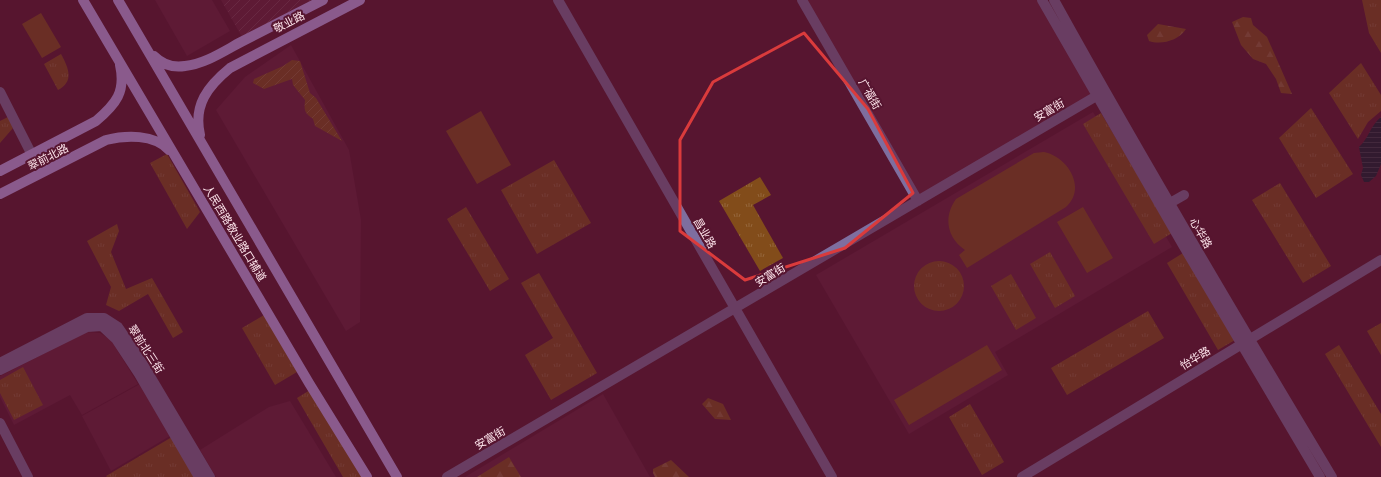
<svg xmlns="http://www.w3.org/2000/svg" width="1381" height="477" font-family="'PT Serif','Noto Sans SC',serif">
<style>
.built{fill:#661f3d}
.industrial{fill:url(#industrial-furrows)}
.grass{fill:url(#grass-tufts)}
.forest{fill:url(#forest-firs)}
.garden{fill:url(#garden-furrows)}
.pitch{fill:#824c1a}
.water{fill:url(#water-rules)}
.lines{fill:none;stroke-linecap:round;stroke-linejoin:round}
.minor{stroke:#7e6e9f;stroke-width:10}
.major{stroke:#c8adfd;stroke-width:10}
.marked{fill:none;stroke:#da3b3c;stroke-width:3;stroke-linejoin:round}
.labels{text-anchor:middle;stroke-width:4;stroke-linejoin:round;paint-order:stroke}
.street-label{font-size:11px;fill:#fee5ec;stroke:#571530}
</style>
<defs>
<pattern id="industrial-furrows" width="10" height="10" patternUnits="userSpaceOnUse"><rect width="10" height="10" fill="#661f3d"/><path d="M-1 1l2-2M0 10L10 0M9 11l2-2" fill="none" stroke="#7d3f59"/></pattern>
<pattern id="grass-tufts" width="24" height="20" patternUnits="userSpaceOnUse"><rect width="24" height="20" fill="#824c1a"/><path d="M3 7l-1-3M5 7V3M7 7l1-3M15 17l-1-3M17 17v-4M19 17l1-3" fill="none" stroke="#95663b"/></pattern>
<pattern id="forest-firs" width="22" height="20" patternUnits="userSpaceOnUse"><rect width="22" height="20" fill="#824c1a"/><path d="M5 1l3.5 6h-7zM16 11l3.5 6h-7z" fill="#95663b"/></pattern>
<pattern id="garden-furrows" width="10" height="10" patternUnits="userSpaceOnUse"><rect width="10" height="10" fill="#824c1a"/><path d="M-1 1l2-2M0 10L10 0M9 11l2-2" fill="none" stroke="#95663b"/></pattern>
<pattern id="water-rules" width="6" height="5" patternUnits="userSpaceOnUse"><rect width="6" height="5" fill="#061f2f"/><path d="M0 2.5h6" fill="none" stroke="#2b3f4d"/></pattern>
</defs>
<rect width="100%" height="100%" fill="#571530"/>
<path class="built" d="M 155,0 L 212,0 L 230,31 L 187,56 Z
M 803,0 L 1042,0 L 1097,96 L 918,201 Z
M 291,45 L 349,150 L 361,220 L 360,322 L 346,331 L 216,110 L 245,77 Z
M 1093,112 L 1172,247 L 995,352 L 1008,375 L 909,434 L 816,275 Z
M 86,332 L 100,333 L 111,340 L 138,384 L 82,415 L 70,395 L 14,425 L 0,397 L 0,376 Z
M 140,384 L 170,436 L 111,471 L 82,416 Z
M 603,394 L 650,477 L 465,477 Z
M 290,401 L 336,477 L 216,477 L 200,450 L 269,407 Z"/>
<path class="industrial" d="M 221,0 L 311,0 L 242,37 Z"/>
<path class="grass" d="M 1362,0 L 1381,0 L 1381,53 L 1369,33 Z
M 61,54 C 68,67 75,81 58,90 L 44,64 Z
M 1361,63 L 1381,95 L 1381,111 L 1368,122 L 1358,139 L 1329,93 Z
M 1311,108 L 1353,174 L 1316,198 L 1279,138 Z
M 1101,113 L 1172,233 L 1154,244 L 1083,124 Z
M 8,117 L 13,128 L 0,143 L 0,121 Z
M 167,154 L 200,212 L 187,229 L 150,163 Z
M 554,160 L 591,223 L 537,254 L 501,190 Z
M 760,177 L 771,195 L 753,205 L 783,258 L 760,271 L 719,201 Z
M 1280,183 L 1331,266 L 1303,283 L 1252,200 Z
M 466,207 L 509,279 L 490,291 L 447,219 Z
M 117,224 L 119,231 L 111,252 L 126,289 L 152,278 L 183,332 L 173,338 L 148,294 L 119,311 L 106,305 L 111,287 L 87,241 Z
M 1050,252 L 1075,296 L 1055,308 L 1030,264 Z
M 1183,253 L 1235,340 L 1218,350 L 1167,263 Z
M914 286a25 25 0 1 1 50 0a25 25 0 1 1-50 0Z
M 539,273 L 597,373 L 551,400 L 525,355 L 553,338 L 521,283 Z
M 1011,274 L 1036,318 L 1016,330 L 991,286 Z
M 1148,311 L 1164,338 L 1067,395 L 1051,368 Z
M 264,315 L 297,372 L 275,385 L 242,328 Z
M 1381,323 L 1381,355 L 1367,331 Z
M 1339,345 L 1381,414 L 1381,447 L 1325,354 Z
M 23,367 L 43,405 L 14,420 L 0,393 L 0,380 Z
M 310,390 L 362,477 L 343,477 L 297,398 Z
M 970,404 L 1004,462 L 982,475 L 949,417 Z
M 172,437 L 195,477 L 107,477 L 106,476 Z"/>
<path class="forest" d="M 1243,17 L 1251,18 L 1253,25 L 1267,37 L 1292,94 L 1281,93 L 1276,79 L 1266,64 L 1253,59 L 1241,45 L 1232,22 Z
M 1158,24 L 1186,29 C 1178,41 1161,45 1149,41 L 1147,35 Z
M 708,398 L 723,404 L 731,420 L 715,419 L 702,404 Z
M 509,457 L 521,477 L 477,477 Z
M 671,460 L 689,477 L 655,477 L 653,473 L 653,469 Z"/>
<path class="garden" d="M 292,60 L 300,61 L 310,93 L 316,98 L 342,141 L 315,126 L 313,119 C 304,113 304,110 305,100 L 293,85 L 292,79 L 264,89 L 253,83 L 254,79 L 283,66 Z"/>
<path class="pitch" d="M 41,13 L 61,47 L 42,58 L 22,24 Z
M 481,111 L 511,165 L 477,184 L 446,131 Z
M 1044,152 C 1068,157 1087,188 1066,207 L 967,268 L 959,255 L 965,250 C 947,238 943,217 956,199 L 1034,153 Z
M 1083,207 L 1113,258 L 1087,273 L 1057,222 Z
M 987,345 L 1002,370 L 909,425 L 894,400 Z"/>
<path class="water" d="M 1381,117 L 1381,164 L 1376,176 L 1369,182 L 1364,182 L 1361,175 L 1363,168 L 1359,147 C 1369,138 1370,126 1381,117 Z"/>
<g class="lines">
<path class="minor" d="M 558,0 L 832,477
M 802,0 L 918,201
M 1042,0 L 1183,245 L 1320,477
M 1054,0 C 1143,161 1237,319 1332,477
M 0,92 L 32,155
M 1170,203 L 1184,195
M 0,363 L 87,318 L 104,318 L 118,327 L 138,356 L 210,477
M 0,370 L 87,327 L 102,326 L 116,339 L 139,374 L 199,477
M 0,423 L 28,477
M 447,477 L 1105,91
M 1022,477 L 1381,260"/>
<path class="major" d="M 83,0 L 309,383 L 367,477
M 118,0 L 397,477
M 154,56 C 162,64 173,68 185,66 C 205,64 224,51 241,42 C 268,28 296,14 323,0
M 200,135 C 193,105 208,86 230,68 L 360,0
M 0,171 L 96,121 C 116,104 126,92 120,65
M 0,194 L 106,140 C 126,135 154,134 169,150"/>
</g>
<path d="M0 0H1381V477H0ZM 804,33 L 868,109 L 913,193 L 845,248 L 745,280 L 680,231 L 680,140 L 713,82 Z" fill="#571530" fill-opacity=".55" fill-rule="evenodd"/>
<path class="marked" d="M 804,33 L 868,109 L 913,193 L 845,248 L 745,280 L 680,231 L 680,140 L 713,82 Z"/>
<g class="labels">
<g class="street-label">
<text transform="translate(289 22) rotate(-27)" y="4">敬业路</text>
<text transform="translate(870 94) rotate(60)" y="4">广福街</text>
<text transform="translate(1049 110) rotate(-30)" y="4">安富街</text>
<text transform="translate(48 157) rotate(-27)" y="4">翠前北路</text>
<text transform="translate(235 233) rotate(59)" y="4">人民西路敬业路口辅道</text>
<text transform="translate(705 233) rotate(60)" y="4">昌业路</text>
<text transform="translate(1201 233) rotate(60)" y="4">心华路</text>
<text transform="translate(770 275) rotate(-31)" y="4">安富街</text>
<text transform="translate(146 349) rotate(57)" y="4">翠前北三街</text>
<text transform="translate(1195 358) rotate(-31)" y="4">怡华路</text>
<text transform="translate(490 438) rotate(-30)" y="4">安富街</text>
</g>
</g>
</svg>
